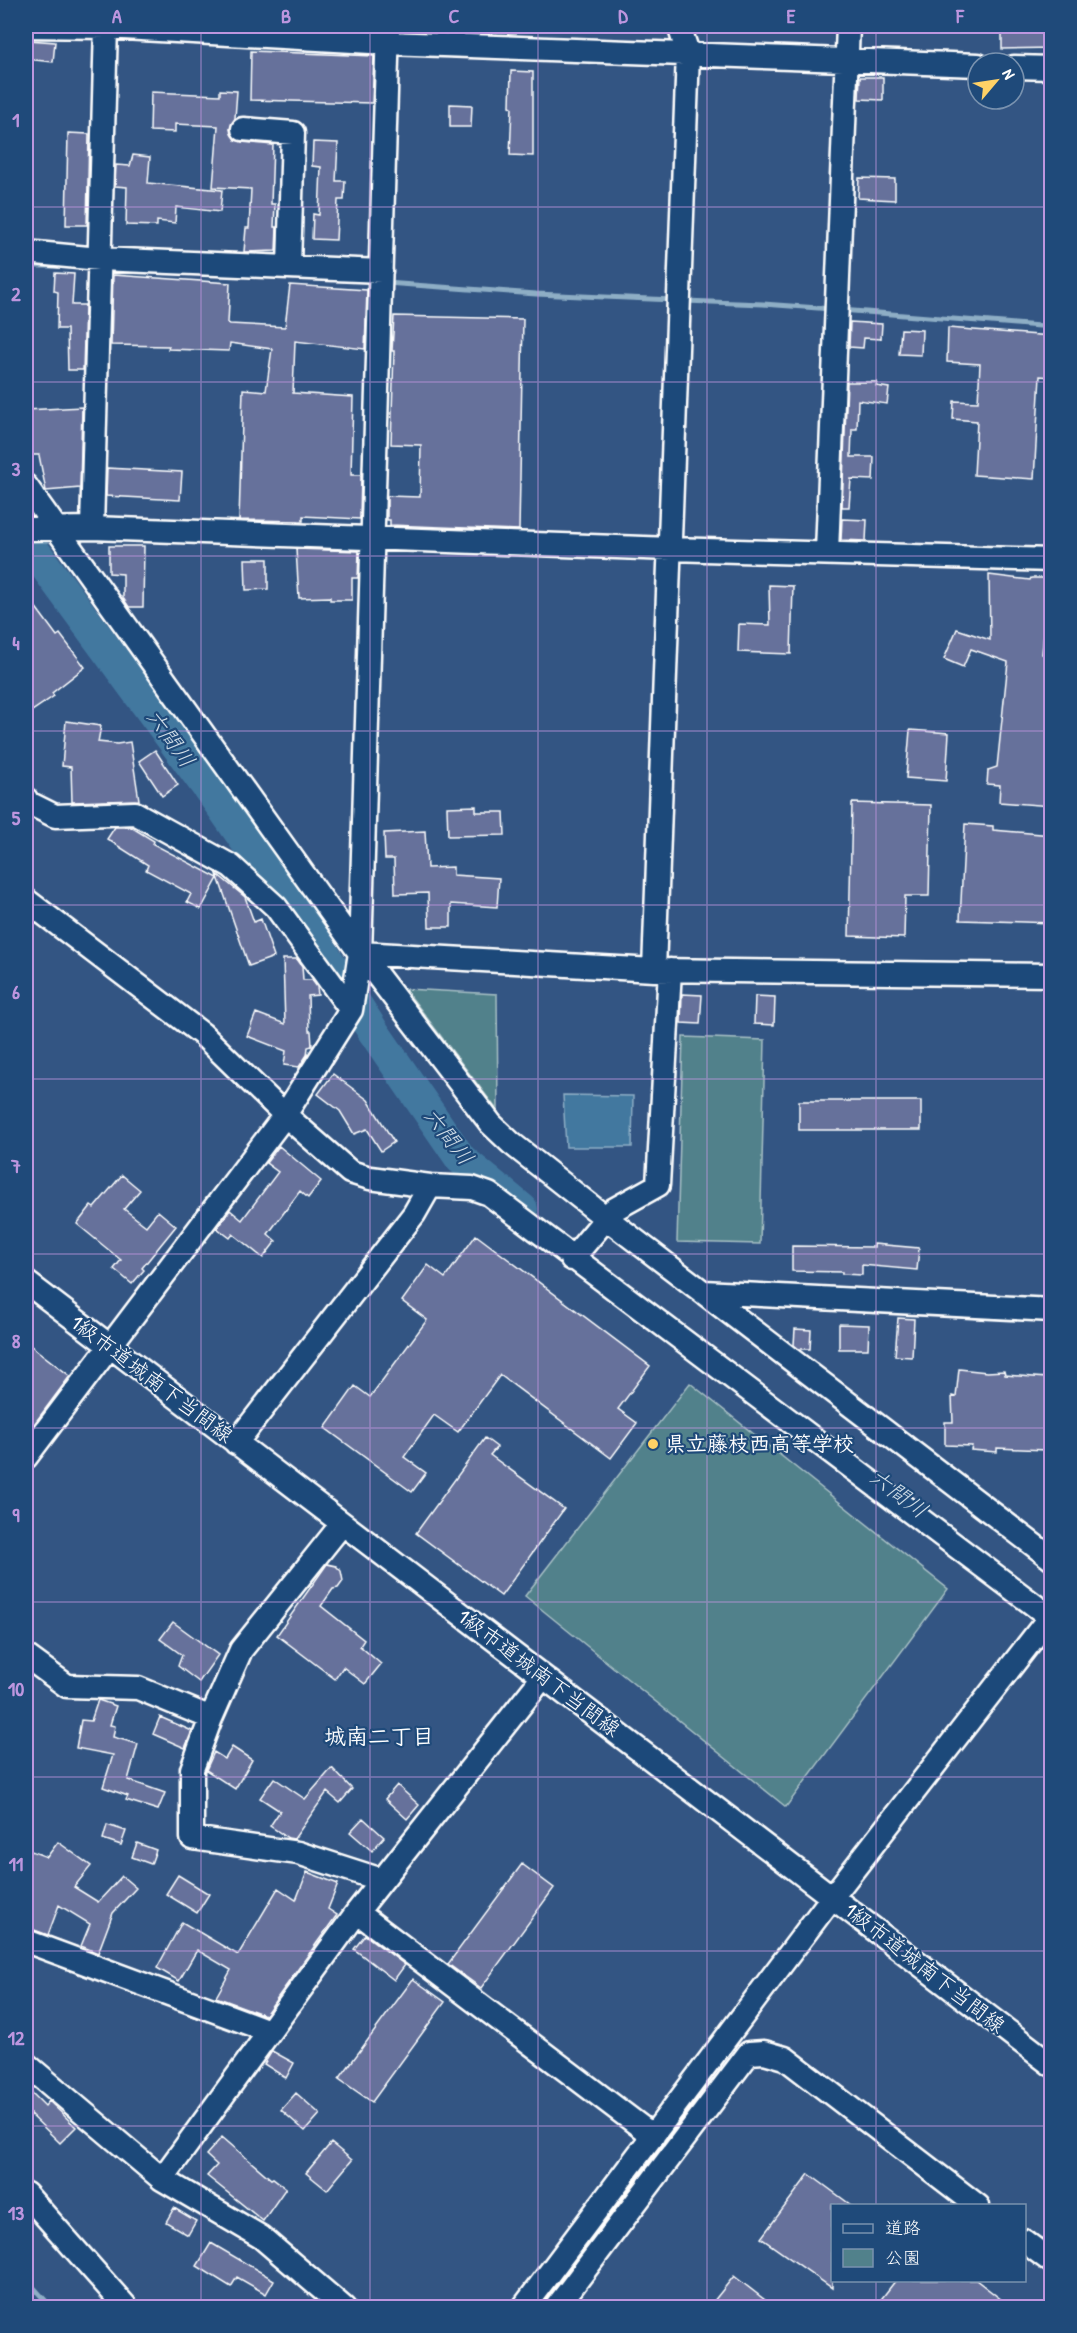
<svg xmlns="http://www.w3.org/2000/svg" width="1077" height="2333" font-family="'Patrick Hand','Klee One',sans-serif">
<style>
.green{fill:#51818b;stroke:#a8c0c5;stroke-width:1.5}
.water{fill:#42789f;stroke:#8eaec5;stroke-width:1.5}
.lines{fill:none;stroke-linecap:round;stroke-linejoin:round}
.stream{stroke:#8eaec5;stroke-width:5}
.river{stroke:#42789f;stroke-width:32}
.building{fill:#66719b;stroke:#fff;stroke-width:1.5}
.minor-casing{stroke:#fff;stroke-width:27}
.minor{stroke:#1f4a7a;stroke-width:22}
.grid{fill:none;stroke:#bd96df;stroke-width:1.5;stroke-opacity:0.55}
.poi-dot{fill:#ffd166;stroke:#1f4a7a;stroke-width:2}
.labels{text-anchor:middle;stroke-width:4.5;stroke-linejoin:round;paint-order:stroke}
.street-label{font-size:21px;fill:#fff;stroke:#1f4a7a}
.poi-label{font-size:21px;font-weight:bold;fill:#fff;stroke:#1f4a7a;text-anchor:start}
.water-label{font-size:22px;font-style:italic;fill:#d0dde7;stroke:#1f4a7a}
.neighbourhood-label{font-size:22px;font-weight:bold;fill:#fff;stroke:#1f4a7a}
.neatline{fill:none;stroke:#bd96df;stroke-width:2}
.grid-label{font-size:20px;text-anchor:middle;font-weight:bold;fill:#bd96df}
</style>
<rect width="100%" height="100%" fill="#335583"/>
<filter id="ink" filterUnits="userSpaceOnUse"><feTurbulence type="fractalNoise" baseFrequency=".0167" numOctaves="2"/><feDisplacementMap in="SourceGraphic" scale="12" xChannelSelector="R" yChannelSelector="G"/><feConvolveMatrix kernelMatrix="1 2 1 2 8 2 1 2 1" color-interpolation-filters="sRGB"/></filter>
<g filter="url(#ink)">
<path class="green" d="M 405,989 L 497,994 L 498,1111 Z
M 683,1037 L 765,1040 L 760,1244 L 677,1242 Z
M 690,1383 L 948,1589 L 786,1807 L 525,1596 Z"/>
<path class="water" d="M 563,1095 L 633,1096 L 632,1147 L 566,1147 Z"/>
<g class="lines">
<path class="stream" d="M 26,266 L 59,266
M 386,283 L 536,294 L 673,300
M 685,301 L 763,304 L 832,309
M 841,310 L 1052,327
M 26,2279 L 52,2308"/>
<path class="river" d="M 26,540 L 222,807 L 317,943 L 373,1031 L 461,1159 L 522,1209"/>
</g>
<path class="building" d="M 1002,26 L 1052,26 L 1052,48 L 1002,49 Z
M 28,40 L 55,42 L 53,62 L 26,59 Z
M 251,51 L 374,56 L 372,103 L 250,100 Z
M 511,71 L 533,72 L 533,156 L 510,155 L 512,107 L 510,106 Z
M 860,77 L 883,77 L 883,100 L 859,99 Z
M 220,90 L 237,91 L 235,118 L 230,129 L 235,140 L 242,142 L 273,145 L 271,204 L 275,204 L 274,227 L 277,227 L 276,251 L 244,252 L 246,228 L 249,228 L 251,189 L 213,187 L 218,126 L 175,124 L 175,132 L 150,131 L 151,92 L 220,95 Z
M 450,104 L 472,105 L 471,127 L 450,127 Z
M 68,133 L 89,134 L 87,225 L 66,225 Z
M 313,142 L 338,143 L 336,181 L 345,181 L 344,200 L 338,200 L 336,240 L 312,239 L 313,214 L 319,215 L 321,167 L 312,166 Z
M 133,155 L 150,157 L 148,183 L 222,190 L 220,212 L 176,207 L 175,223 L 157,221 L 157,226 L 126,225 L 127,187 L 115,186 L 116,165 L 130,166 Z
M 859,178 L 895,179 L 895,200 L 858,198 Z
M 55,273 L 74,274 L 72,305 L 85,305 L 83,370 L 68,370 L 67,329 L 57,329 L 58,292 L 54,291 Z
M 113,275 L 230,283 L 228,323 L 230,324 L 285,327 L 290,285 L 367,290 L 365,349 L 295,341 L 293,393 L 353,397 L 351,475 L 361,475 L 360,519 L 303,516 L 303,521 L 239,520 L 243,389 L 266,391 L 272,349 L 230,343 L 229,351 L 168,349 L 169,346 L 111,345 Z
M 394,316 L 523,319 L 519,530 L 390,525 L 390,520 L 387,520 L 387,496 L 420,497 L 421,445 L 391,444 L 394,351 L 392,351 Z
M 850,322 L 882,324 L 881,339 L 864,338 L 863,348 L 849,347 Z
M 948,328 L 1052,336 L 1052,377 L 1040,376 L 1034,479 L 974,475 L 977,421 L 953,419 L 954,401 L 978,402 L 980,364 L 947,362 Z
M 901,329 L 922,330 L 921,355 L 899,354 Z
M 847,382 L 877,382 L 876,386 L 889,388 L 887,404 L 858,400 L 857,429 L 852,429 L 851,457 L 874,457 L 873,480 L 851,479 L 849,507 L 842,507 Z
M 82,407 L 80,488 L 46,491 L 39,455 L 26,455 L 26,410 Z
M 107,468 L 182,472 L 180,500 L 106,496 Z
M 842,519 L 867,520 L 866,541 L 841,540 Z
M 109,546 L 144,546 L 143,607 L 129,607 L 123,598 L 123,574 L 109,573 Z
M 296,549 L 359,551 L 358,578 L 352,578 L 352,600 L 330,600 L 330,597 L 299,598 Z
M 245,559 L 268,559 L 268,589 L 246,590 Z
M 989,575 L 1030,580 L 1031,578 L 1049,578 L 1042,654 L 1052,654 L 1052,806 L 999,802 L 1000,785 L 987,784 L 988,770 L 997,767 L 1008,662 L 971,649 L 963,667 L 944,659 L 957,629 L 990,640 Z
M 769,585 L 793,586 L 791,654 L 738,652 L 739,624 L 770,625 Z
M 26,594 L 57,636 L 60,634 L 85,667 L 52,693 L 54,696 L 26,715 Z
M 66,721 L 101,726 L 98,742 L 117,744 L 130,742 L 139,800 L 72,802 L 71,767 L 62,766 Z
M 910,730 L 949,733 L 946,781 L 906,778 Z
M 155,750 L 178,785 L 162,796 L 139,761 Z
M 852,803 L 931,805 L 929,896 L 905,896 L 904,938 L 849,936 Z
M 476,806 L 476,812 L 504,812 L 505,835 L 448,836 L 447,807 Z
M 965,824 L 993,826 L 993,830 L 1052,835 L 1052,923 L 960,920 Z
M 115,827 L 131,827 L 154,841 L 153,844 L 218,878 L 201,909 L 187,902 L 191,894 L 146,870 L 148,865 L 107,839 Z
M 425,831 L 427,868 L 453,867 L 453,875 L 499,878 L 497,907 L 451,904 L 451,927 L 429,927 L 428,893 L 395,894 L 394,859 L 385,859 L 384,833 Z
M 217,874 L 245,897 L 254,922 L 261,919 L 274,957 L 249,966 Z
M 283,959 L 297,959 L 302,966 L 303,980 L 312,980 L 317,987 L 318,995 L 308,996 L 309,1031 L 311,1031 L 312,1046 L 308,1047 L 307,1055 L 299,1067 L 284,1065 L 286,1051 L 247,1036 L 256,1013 L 285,1024 Z
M 682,994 L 702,995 L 700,1024 L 681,1023 Z
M 755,996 L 775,997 L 774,1025 L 754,1024 Z
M 333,1074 L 368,1100 L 394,1142 L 381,1151 L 367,1129 L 354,1134 L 340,1111 L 318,1094 Z
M 799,1101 L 921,1101 L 921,1130 L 799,1130 Z
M 279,1146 L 321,1181 L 308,1198 L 300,1191 L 268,1234 L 276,1241 L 263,1258 L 233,1234 L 230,1238 L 217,1228 L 230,1210 L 242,1220 L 278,1172 L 266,1163 Z
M 122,1175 L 140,1190 L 124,1209 L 146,1226 L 158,1211 L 176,1226 L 142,1268 L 144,1270 L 132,1284 L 114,1269 L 121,1260 L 77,1224 L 91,1206 L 94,1208 Z
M 476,1235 L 650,1366 L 618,1409 L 637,1423 L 611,1458 L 500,1375 L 458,1432 L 434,1415 L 404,1457 L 426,1473 L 412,1492 L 325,1428 L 355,1386 L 370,1397 L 427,1320 L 402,1301 L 428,1265 L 445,1278 Z
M 874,1244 L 919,1248 L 917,1270 L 862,1265 L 862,1275 L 842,1274 L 842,1272 L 792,1271 L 792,1246 L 874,1247 Z
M 898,1318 L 914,1319 L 912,1357 L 895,1356 Z
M 839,1324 L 869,1325 L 868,1349 L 839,1349 Z
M 795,1329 L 811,1330 L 810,1349 L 799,1349 L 794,1345 Z
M 26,1342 L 70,1376 L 26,1435 Z
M 959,1369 L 987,1372 L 1004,1371 L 1005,1375 L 1047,1378 L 1044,1427 L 1047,1427 L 1046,1450 L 997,1448 L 997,1452 L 971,1450 L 972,1446 L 945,1445 L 945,1422 L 953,1422 L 952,1396 L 956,1397 Z
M 485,1438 L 497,1447 L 490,1455 L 564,1509 L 501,1596 L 416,1533 Z
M 327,1564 L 336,1566 L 341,1571 L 343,1581 L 338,1588 L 333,1589 L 321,1606 L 364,1640 L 360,1646 L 381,1664 L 365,1684 L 343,1667 L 335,1679 L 277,1635 Z
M 173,1622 L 218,1655 L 199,1682 L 178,1666 L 182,1655 L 160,1639 Z
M 98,1700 L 116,1706 L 110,1725 L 115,1726 L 113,1737 L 138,1744 L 128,1780 L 165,1793 L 158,1810 L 126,1800 L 128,1796 L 103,1787 L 113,1755 L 76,1748 L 81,1720 L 91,1721 Z
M 160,1717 L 192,1731 L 185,1748 L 153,1734 Z
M 232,1747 L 252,1760 L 235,1789 L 206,1770 L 214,1752 L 225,1759 Z
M 332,1768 L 352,1789 L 340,1803 L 327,1792 L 294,1839 L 288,1838 L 270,1826 L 280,1811 L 260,1798 L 274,1778 L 305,1799 Z
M 397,1785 L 419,1805 L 407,1819 L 385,1799 Z
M 363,1818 L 384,1837 L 372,1851 L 350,1832 Z
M 107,1825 L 126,1831 L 121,1845 L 103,1839 Z
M 58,1842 L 91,1866 L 74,1887 L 98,1902 L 122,1876 L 136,1888 L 113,1913 L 98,1953 L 81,1946 L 90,1924 L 59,1905 L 48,1935 L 26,1927 L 26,1849 L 47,1857 Z
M 137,1843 L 156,1850 L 151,1864 L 132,1857 Z
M 522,1864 L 554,1888 L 481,1988 L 448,1964 Z
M 307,1872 L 338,1884 L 328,1909 L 337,1915 L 265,2015 L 216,1997 L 231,1970 L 197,1950 L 179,1981 L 157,1968 L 182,1922 L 238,1955 L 278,1888 L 296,1900 Z
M 178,1875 L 209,1894 L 197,1913 L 166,1894 Z
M 365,1935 L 405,1965 L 394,1980 L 354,1949 Z
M 413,1979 L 445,2002 L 372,2102 L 339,2079 Z
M 272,2051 L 294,2063 L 286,2078 L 264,2064 Z
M 26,2087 L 45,2106 L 49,2101 L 76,2127 L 60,2143 L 26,2110 Z
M 296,2093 L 320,2114 L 305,2131 L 281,2110 Z
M 222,2137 L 271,2179 L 273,2178 L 286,2188 L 263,2221 L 207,2176 L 217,2165 L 206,2155 Z
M 331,2143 L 352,2160 L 327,2190 L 306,2173 Z
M 809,2174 L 851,2205 L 832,2205 L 832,2288 L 761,2238 Z
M 174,2208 L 196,2221 L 188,2235 L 166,2222 Z
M 211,2243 L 274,2280 L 266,2294 L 237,2277 L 231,2287 L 197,2266 Z
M 734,2276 L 774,2307 L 709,2307 Z
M 896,2280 L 976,2280 L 1011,2307 L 875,2307 Z"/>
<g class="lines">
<g class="minor-casing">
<path id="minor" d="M 26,26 L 106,27 L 388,43 L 978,65
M 1014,67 L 1052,68
M 243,129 L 293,133 L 289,266
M 26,252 L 99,259 L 381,271
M 26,486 L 360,953 L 491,1124 L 511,1143 L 606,1218 L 1052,1559
M 92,528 L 106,26
M 26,529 L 92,528 L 671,549 L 1052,560
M 827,552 L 848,26
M 26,799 L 27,802 L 55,816 L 135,813 L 231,866 L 276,907 L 351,1010
M 26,900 L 202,1034 L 285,1115 L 350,1172 L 370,1178 L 430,1186 L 472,1188 L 489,1194 L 1050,1617
M 360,953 L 654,970 L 1052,975
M 654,970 L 688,53 L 679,26
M 572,1259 L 613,1210 L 658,1185 L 670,970
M 26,1282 L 1052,2065
M 703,1292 L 1052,1310
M 236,1443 L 414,1214 L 430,1186
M 26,1457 L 285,1115 L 351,1010 L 360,953 L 388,26
M 26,1656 L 67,1686 L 138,1688 L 211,1718 L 241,1650 L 342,1524
M 211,1718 L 192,1769 L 192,1838 L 298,1853 L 382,1880
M 357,1912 L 653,2136
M 26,1941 L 269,2031
M 26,2064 L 162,2179
M 26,2194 L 127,2308
M 1024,2241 L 1052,2262
M 344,2308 L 261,2237 L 162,2179 L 357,1912 L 543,1677
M 523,2308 L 833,1896 L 1052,1614
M 556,2308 L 749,2053 L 764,2052 L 785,2058 L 978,2206"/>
</g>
<use href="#minor" class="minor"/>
</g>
</g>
<path class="grid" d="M 201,26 L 201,2308M 370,26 L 370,2308M 538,26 L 538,2308M 707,26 L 707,2308M 876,26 L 876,2206M 26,207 L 1052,207M 26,382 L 1052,382M 26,556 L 1052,556M 26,731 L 1052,731M 26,905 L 1052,905M 26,1079 L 1052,1079M 26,1254 L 1052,1254M 26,1428 L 1052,1428M 26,1602 L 1052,1602M 26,1777 L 1052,1777M 26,1951 L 1052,1951M 26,2126 L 1052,2126M 876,2280 L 876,2308"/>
<circle class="poi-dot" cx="653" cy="1444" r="6"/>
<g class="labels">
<g class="street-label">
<text transform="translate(152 1379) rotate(37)" y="7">1級市道城南下当間線</text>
<text transform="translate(539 1673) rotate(37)" y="7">1級市道城南下当間線</text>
<text transform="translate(925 1968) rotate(38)" y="7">1級市道城南下当間線</text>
</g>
<g class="poi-label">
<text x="665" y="1451">県立藤枝西高等学校</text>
</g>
<g class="water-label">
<text transform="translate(171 738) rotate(54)" y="8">六間川</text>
<text transform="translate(449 1136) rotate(52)" y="8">六間川</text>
<text transform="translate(899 1493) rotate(37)" y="8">六間川</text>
</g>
<g class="neighbourhood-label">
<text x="379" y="1744">城南二丁目</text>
</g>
</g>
<rect width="1077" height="2333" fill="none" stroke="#1f4a7a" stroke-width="66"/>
<rect x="831" y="2204" width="195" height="78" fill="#1f4a7a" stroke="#7992af" stroke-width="1.5"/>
<rect x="843" y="2224" width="30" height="9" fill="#1f4a7a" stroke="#7992af" stroke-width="1.5"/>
<text x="885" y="2234" font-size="18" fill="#ffffff">道路</text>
<rect x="843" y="2249" width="30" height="18" fill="#51818b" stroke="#7992af" stroke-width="1.5"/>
<text x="885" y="2264" font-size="18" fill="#ffffff">公園</text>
<g transform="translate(996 81) rotate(61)"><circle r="28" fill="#1f4a7a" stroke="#7992af" stroke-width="1.5"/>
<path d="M0-4.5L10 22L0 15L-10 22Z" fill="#ffd166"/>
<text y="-9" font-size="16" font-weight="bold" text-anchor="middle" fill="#ffffff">N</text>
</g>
<rect x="33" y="33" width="1011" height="2267" class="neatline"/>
<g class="grid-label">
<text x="117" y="23">A</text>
<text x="286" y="23">B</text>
<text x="454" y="23">C</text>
<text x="623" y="23">D</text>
<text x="791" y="23">E</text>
<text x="960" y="23">F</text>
<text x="16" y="127">1</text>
<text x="16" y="301">2</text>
<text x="16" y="476">3</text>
<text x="16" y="650">4</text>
<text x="16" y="825">5</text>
<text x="16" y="999">6</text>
<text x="16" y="1173">7</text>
<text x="16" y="1348">8</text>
<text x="16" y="1522">9</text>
<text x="16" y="1696">10</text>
<text x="16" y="1871">11</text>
<text x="16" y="2045">12</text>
<text x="16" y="2220">13</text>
</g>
</svg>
